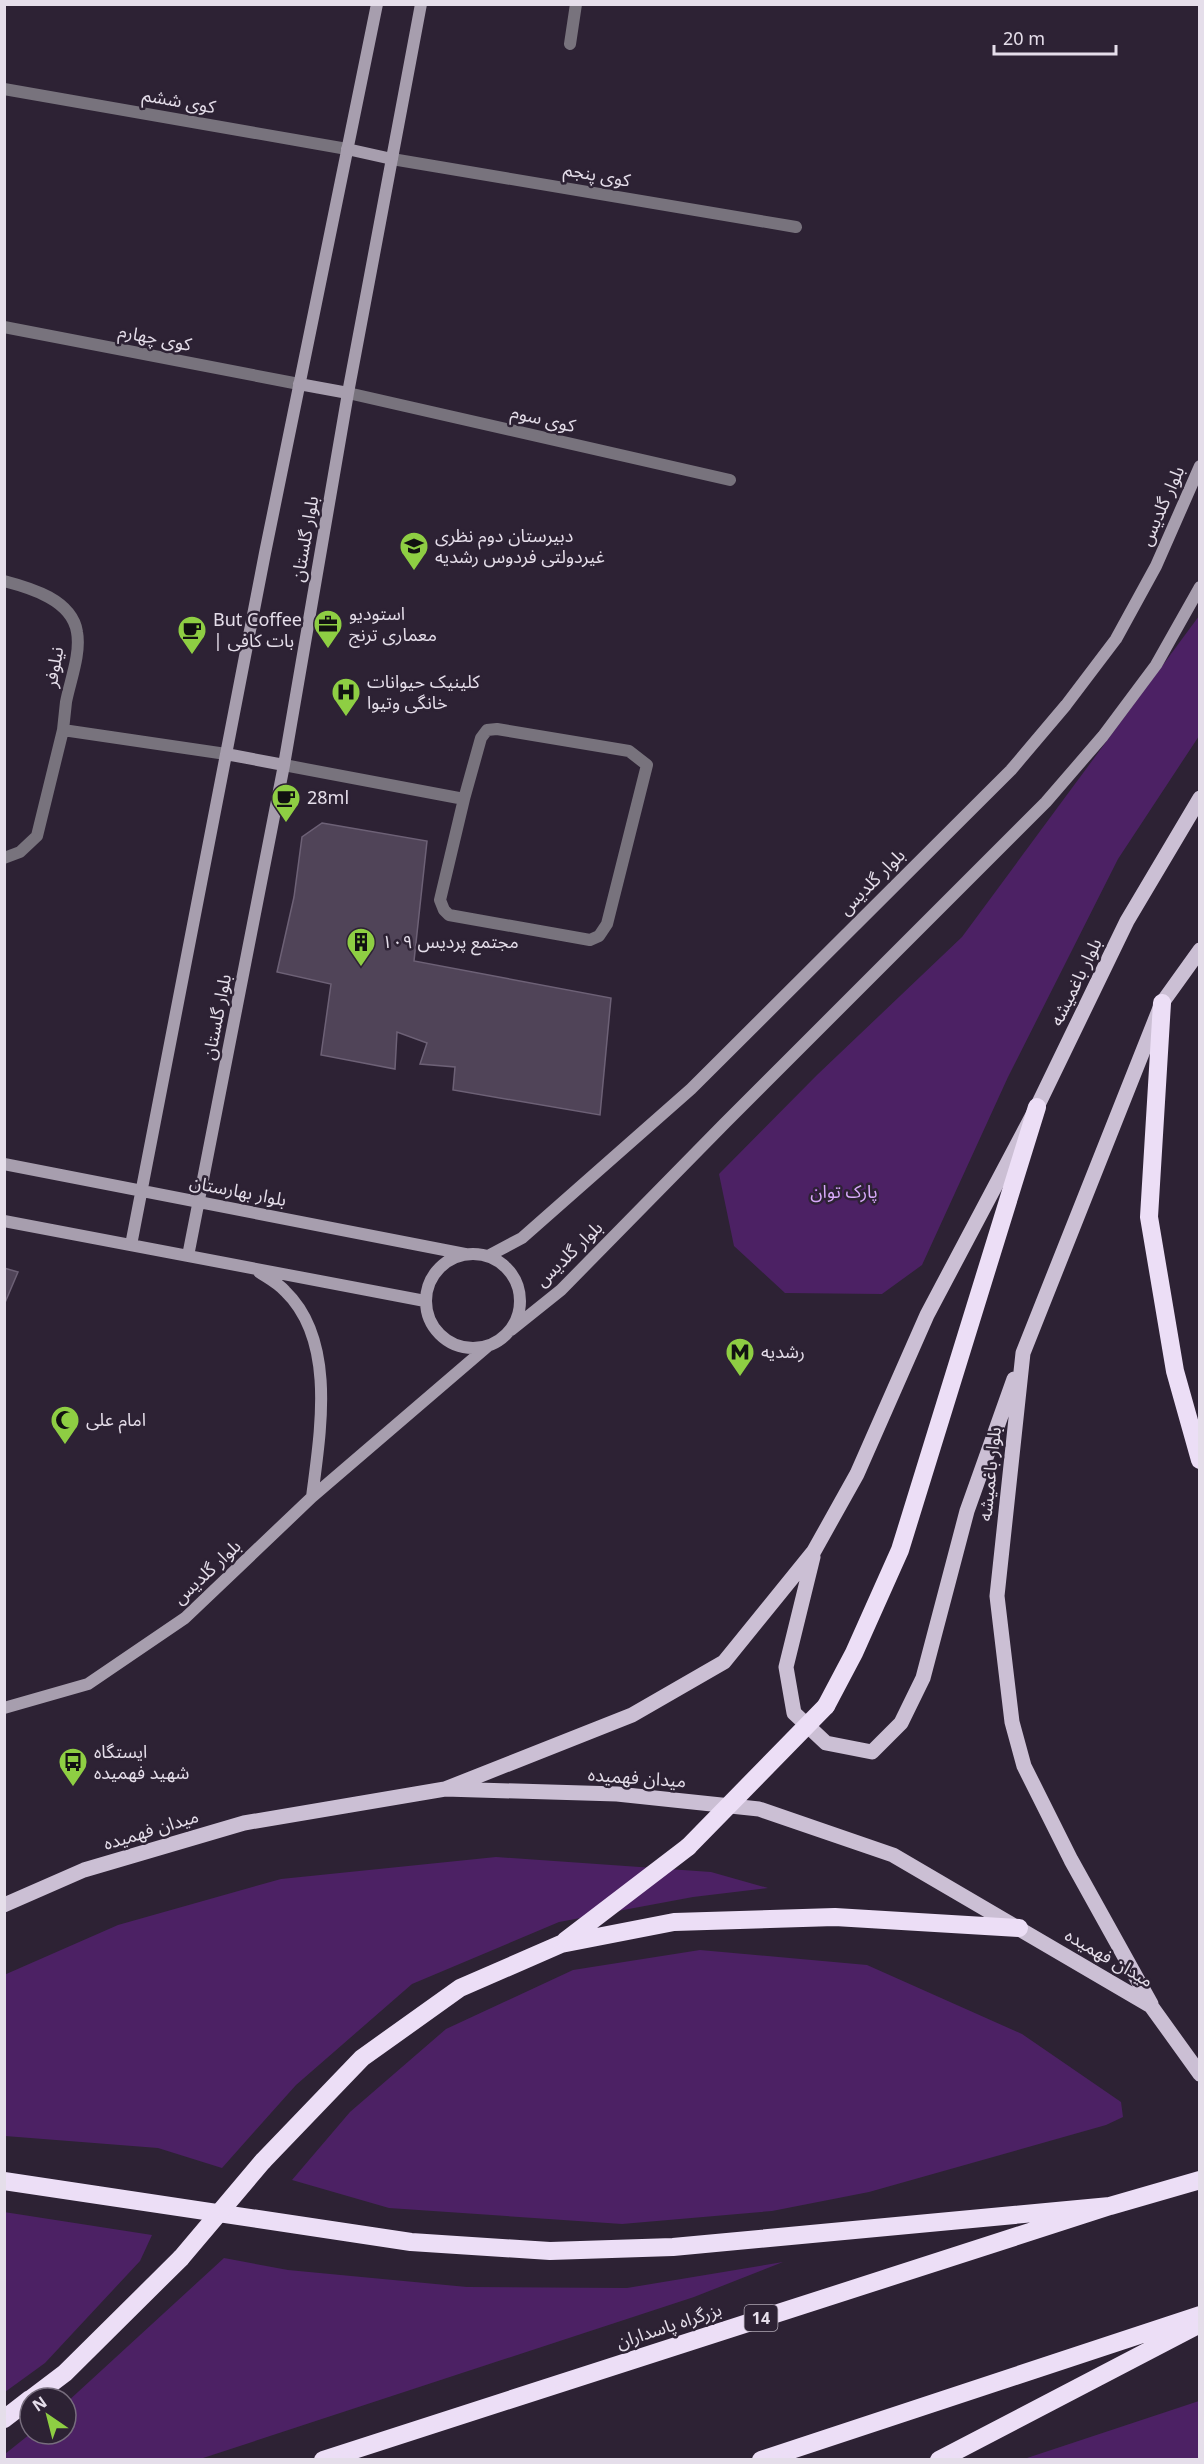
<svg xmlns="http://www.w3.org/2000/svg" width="1204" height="2464" font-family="'Noto Sans','Noto Sans Arabic',sans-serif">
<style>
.green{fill:#4c2164}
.building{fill:#504458;stroke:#6d6176;stroke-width:1.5}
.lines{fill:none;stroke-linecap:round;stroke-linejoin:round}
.lane{stroke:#78737d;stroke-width:12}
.street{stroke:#78737d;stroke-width:12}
.secondary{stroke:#a79eae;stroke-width:12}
.primary{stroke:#cbbfd4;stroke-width:15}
.highway{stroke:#ecdef6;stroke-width:18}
.highway-bridge{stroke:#ecdef6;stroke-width:18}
.labels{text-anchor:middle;stroke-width:5;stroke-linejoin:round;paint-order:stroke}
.shield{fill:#2d2234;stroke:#aea6b3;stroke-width:1.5}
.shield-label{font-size:16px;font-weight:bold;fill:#e5deea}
.street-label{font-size:18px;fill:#e5deea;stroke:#2d2234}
.poi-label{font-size:18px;fill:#e5deea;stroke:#2d2234;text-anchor:start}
.park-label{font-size:18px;fill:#d9aafa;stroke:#2d2234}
</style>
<rect width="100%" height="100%" fill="#2d2234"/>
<path class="green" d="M 1199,616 L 1199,736 L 1118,859 L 1008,1077 L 922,1265 L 882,1294 L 785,1293 L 734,1246 L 719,1174 L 817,1075 L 962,937 Z
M 496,1857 L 711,1872 L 768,1888 L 693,1897 L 559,1922 L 412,1984 L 296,2085 L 222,2168 L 158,2148 L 5,2136 L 4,1975 L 118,1925 L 281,1879 Z
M 700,1950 L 867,1965 L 1022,2034 L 1121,2102 L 1123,2117 L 1106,2125 L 869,2192 L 772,2211 L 622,2224 L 389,2208 L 292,2180 L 350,2112 L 446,2029 L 573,1970 Z
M 4,2212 L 152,2235 L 140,2261 L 45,2363 L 5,2392 Z
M 224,2258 L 288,2270 L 467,2287 L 627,2288 L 783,2262 L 694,2297 L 200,2459 L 5,2459 L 5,2454 L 30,2434 L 66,2434 L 66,2403 Z
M 1199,2401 L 1199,2459 L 1024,2459 Z"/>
<path class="building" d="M 322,823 L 427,841 L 414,961 L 611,998 L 600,1115 L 453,1090 L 455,1067 L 420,1064 L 427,1043 L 397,1032 L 395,1069 L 321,1055 L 331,984 L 277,972 L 294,897 L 302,837 Z
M 4,1268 L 18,1272 L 4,1305 Z"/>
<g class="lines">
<path class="lane" d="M 284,765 L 464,799 L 440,900 L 444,910 L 449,915 L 590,940 L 599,936 L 607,924 L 647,765 L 629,751 L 497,729 L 487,730 L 481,738 L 464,799"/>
<path class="street" d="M 570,44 L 576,4
M 4,89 L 347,149
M 392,159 L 796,227
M 4,327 L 299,384
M 348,393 L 730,480
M 4,581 C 31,588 72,600 77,632 C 81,654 70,681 66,702 C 65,711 64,721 63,730
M 4,858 L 20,852 L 37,836 L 63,730 L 226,754"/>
<path class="secondary" d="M 347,149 L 392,159
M 299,384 L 348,393
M 226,754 L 284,765
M 4,1164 L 465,1254
M 4,1221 L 425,1301
M 131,1245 L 265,553 L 377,4
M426 1301a47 47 0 1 1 94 0a47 47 0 1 1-94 0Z
M 188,1256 L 284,765 L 348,393 L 421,4
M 488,1256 L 522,1238 L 691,1089 L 1011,770 L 1066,705 L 1116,639 L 1156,566 L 1200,466
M 259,1272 C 268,1278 278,1283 285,1291 C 337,1341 320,1433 312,1497
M 511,1330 L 561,1290 L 725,1123 L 1046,802 L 1103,736 L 1156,665 L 1200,587
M 4,1708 L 88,1684 L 185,1618 L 312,1497 L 488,1346"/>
<path class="primary" d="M 813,1557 L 786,1667 L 794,1713 L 826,1743 L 872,1752 L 901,1723 L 923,1678 L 967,1511 L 1014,1379
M 445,1789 L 632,1715 L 724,1662 L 814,1551 L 857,1474 L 927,1315 L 1037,1107 L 1127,921 L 1200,798
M 4,1905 L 84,1870 L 244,1823 L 445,1789 L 617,1794 L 759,1809 L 893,1855 L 1151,2006 L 1200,2074
M 1151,2004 L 1071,1860 L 1024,1766 L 1012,1722 L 997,1596 L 1023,1353 L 1162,1003 L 1200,950"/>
<path class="highway" d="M 1162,1003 L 1149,1217 L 1175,1371 L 1200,1460
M 826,1706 L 854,1653 L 900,1550 L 1037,1107
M 565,1941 L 688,1847
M 263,2161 L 362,2058 L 460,1988 L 561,1944 L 674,1922 L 835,1917 L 1019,1928
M 4,2181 L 411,2242 L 550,2251 L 673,2247 L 1110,2206
M 32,2398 L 65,2373 L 181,2258
M 4,2419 L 30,2399
M 323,2460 L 1110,2206 L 1200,2180
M 761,2460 L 1200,2315
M 939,2460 L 1198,2325"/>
<path class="highway-bridge" d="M 688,1847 L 826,1706
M 181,2258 L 263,2161"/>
</g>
<defs>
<g id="school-pin" transform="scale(1.5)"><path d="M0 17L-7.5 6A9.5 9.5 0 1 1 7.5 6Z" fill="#8ece43" stroke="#2d2234"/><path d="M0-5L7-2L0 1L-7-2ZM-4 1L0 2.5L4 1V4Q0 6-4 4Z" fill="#111"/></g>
<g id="office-pin" transform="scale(1.5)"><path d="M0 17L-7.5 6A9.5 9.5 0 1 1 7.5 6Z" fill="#8ece43" stroke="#2d2234"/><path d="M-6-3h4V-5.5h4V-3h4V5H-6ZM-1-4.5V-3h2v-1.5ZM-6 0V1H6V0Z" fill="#111"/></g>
<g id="cafe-pin" transform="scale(1.5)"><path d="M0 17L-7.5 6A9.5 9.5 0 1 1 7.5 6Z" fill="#8ece43" stroke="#2d2234"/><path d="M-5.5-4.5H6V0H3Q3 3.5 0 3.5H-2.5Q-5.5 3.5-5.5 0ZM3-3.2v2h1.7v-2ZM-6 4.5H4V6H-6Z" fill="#111"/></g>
<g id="hospital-pin" transform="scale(1.5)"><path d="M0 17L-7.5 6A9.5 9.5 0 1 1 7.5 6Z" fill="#8ece43" stroke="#2d2234"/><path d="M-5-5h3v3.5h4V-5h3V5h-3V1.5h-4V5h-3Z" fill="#111"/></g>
<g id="building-pin" transform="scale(1.5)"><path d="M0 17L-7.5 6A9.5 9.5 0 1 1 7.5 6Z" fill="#8ece43" stroke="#2d2234"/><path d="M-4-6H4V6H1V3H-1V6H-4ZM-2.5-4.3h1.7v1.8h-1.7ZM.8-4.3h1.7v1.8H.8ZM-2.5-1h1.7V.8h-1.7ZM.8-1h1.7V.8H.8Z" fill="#111"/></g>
<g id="metro-pin" transform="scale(1.5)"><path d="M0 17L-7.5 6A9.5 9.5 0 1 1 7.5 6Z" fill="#8ece43" stroke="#2d2234"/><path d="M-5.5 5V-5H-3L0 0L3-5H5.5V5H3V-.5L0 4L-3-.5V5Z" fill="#111"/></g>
<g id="mosque-pin" transform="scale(1.5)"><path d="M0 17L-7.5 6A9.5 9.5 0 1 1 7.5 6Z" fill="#8ece43" stroke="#2d2234"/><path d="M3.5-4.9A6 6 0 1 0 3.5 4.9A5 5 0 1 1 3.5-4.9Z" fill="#111"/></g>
<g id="bus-pin" transform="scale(1.5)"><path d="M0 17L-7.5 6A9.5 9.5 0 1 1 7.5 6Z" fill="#8ece43" stroke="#2d2234"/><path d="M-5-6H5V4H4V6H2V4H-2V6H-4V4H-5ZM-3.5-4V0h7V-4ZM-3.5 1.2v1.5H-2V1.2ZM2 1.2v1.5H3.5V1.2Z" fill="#111"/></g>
</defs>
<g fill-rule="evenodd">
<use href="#school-pin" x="414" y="546"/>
<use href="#office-pin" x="328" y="624"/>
<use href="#cafe-pin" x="192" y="630"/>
<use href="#hospital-pin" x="346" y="692"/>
<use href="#cafe-pin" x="286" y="798"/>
<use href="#building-pin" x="361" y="942"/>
<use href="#metro-pin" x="740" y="1352"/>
<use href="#mosque-pin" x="65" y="1420"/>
<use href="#bus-pin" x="73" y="1762"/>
</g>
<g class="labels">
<rect class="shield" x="744.5" y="2305" width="33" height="26" rx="4.5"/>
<g class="shield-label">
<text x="761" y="2324">14</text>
</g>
<g class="street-label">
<text transform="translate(179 101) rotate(10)" y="6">کوی ششم</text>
<text transform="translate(597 175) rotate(10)" y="6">کوی پنجم</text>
<text transform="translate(155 338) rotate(11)" y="6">کوی چهارم</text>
<text transform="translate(543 419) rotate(13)" y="6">کوی سوم</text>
<text transform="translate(1162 506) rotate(-66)" y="6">بلوار گلدیس</text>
<text transform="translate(305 539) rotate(-80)" y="6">بلوار گلستان</text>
<text transform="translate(54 667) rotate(-80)" y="6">نیلوفر</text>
<text transform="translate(872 882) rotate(-45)" y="6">بلوار گلدیس</text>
<text transform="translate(1076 982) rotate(-64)" y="6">بلوار باغمیشه</text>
<text transform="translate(217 1017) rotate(-79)" y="6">بلوار گلستان</text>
<text transform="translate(238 1191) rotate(11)" y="6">بلوار بهارستان</text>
<text transform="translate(569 1254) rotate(-44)" y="6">بلوار گلدیس</text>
<text transform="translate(990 1474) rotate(-84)" y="6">بلوار باغمیشه</text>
<text transform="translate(207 1572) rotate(-43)" y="6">بلوار گلدیس</text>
<text transform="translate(637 1778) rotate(4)" y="6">میدان فهمیده</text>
<text transform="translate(151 1830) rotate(-17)" y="6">میدان فهمیده</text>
<text transform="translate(1109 1958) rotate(30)" y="6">میدان فهمیده</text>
<text transform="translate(669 2326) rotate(-18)" y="6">بزرگراه پاسداران</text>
</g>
<g class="poi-label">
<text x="435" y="542">دبیرستان دوم نظری<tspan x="435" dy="21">غیردولتی فردوس رشدیه</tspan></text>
<text x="349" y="620">استودیو<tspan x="349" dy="21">معماری ترنج</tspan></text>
<text x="213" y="626">But Coffee<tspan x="213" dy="21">| بات کافی</tspan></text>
<text x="367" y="688">کلینیک حیوانات<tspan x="367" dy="21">خانگی وتیوا</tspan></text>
<text x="307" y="804">28ml</text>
<text x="382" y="948">مجتمع پردیس ۱۰۹</text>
<text x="761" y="1358">رشدیه</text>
<text x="86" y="1426">امام علی</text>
<text x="94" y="1758">ایستگاه<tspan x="94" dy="21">شهید فهمیده</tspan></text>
</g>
<g class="park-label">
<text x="844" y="1198">پارک توان</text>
</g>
</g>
<rect width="1204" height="2464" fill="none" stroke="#e5deea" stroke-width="12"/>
<g transform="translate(48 2416) rotate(325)"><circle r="28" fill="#2d2234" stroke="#776d7d" stroke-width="1.5"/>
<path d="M0-4.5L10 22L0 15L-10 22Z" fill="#8ece43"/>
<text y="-9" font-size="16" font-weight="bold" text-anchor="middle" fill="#e5deea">N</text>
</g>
<path d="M994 45v9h122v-9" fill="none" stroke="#e5deea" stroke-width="3"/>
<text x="1003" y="45" font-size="18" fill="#e5deea" stroke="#2d2234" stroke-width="4.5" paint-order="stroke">20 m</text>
</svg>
